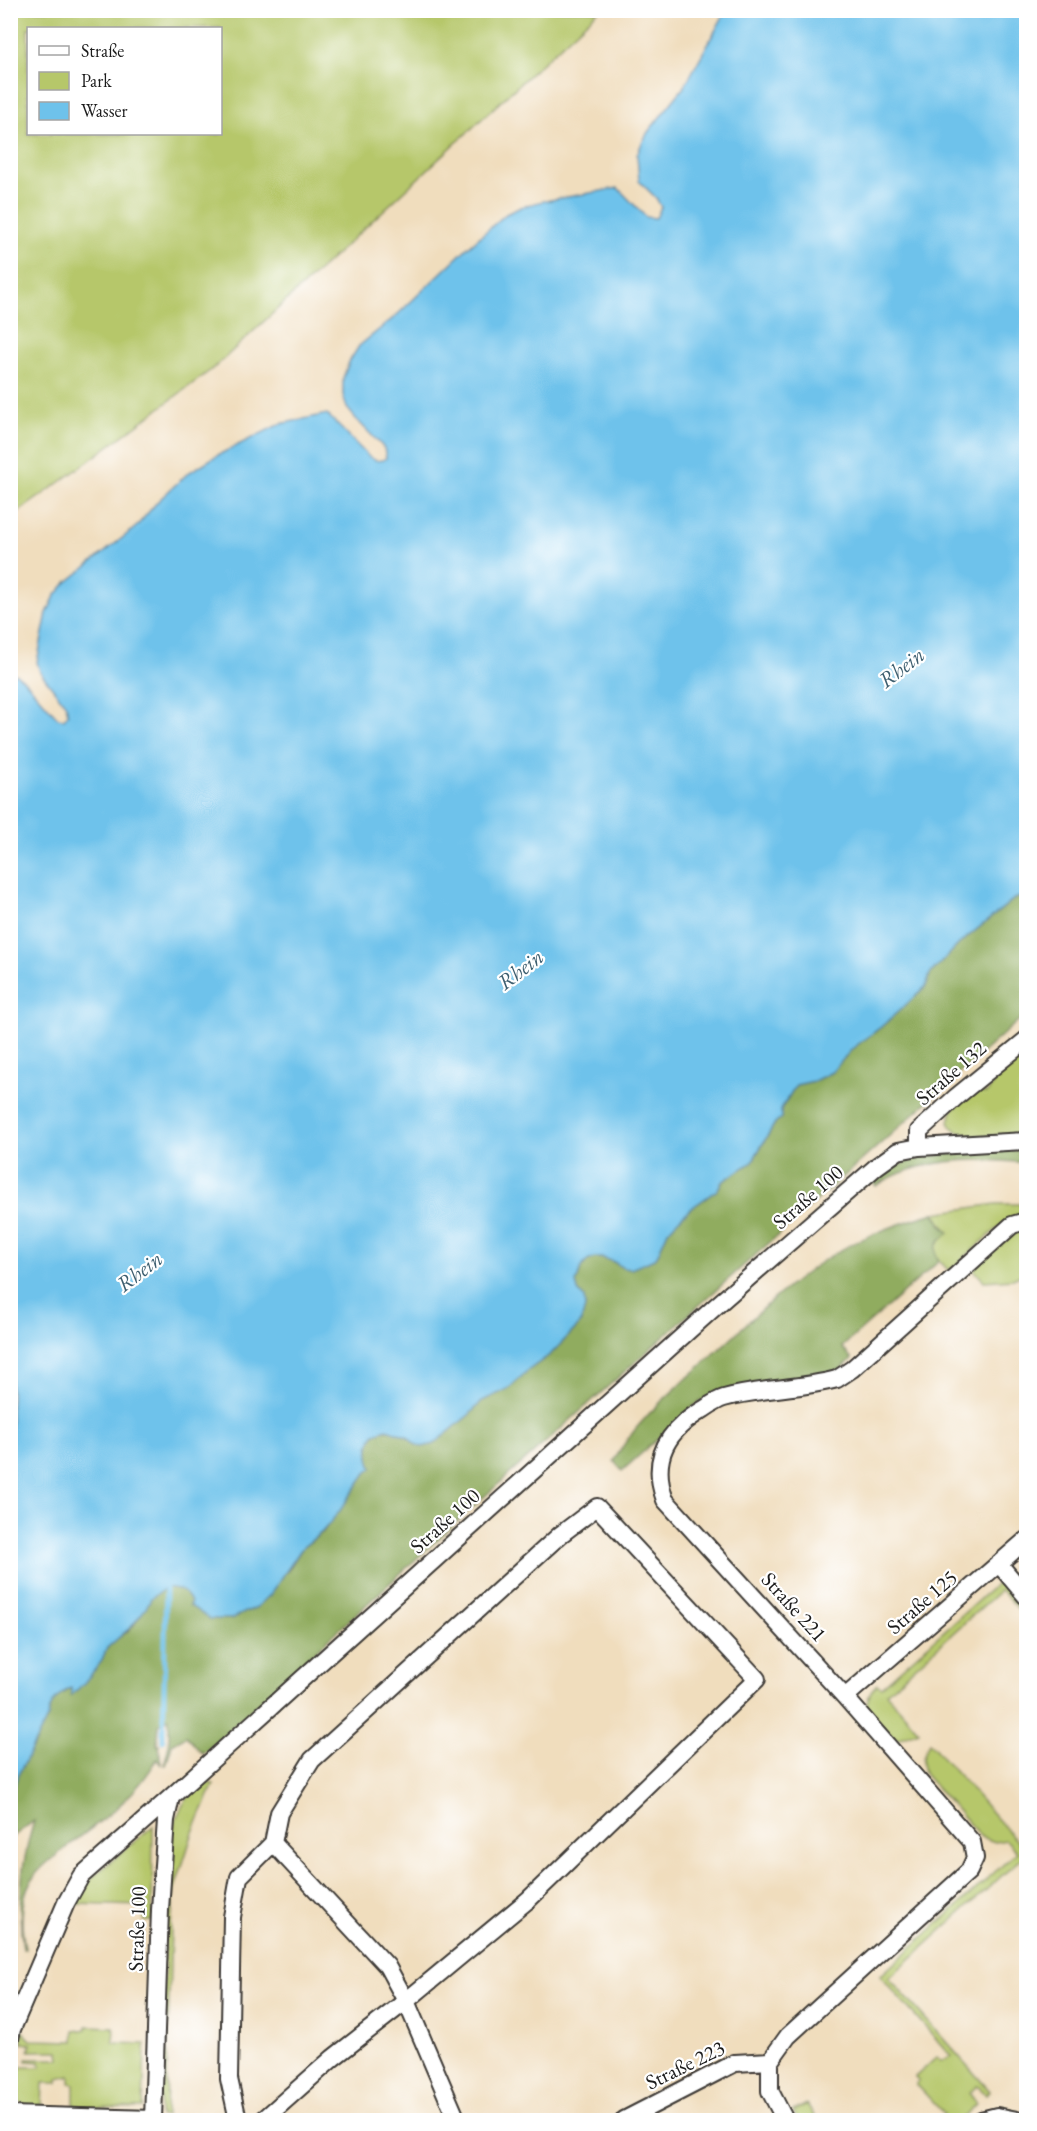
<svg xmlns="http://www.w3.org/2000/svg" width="1037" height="2131" font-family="'EB Garamond',serif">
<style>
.green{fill:#b6c76a;stroke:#697243;stroke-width:1.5;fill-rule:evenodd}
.forest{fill:#90ac5e;stroke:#56643d;stroke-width:1.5}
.water{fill:#6ec2eb;stroke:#456f84;stroke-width:1.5}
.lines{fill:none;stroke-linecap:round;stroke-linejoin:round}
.stream{stroke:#6ec2eb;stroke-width:5}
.minor-casing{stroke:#3c3934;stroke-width:20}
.minor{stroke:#fff;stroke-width:16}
.labels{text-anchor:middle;stroke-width:4.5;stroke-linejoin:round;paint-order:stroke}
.street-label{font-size:21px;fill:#1c1c1c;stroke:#fff}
.water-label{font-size:22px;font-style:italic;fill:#3d5e6f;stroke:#fff}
</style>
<rect width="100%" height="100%" fill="#fff"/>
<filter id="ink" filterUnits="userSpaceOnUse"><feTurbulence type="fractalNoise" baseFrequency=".0167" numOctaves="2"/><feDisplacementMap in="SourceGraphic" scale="12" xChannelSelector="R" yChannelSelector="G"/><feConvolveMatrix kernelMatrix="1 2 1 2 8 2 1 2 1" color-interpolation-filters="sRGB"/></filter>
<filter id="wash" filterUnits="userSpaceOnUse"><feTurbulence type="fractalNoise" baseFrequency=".008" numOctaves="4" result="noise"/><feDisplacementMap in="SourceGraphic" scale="24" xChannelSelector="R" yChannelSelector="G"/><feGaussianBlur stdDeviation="1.35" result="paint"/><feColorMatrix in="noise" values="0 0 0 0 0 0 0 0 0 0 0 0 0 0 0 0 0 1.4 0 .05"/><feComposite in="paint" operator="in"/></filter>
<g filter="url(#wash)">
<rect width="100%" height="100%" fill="#f0ddbd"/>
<path class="green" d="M 11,10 L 598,10 L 598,11 L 215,367 L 59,483 L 11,517 ZM 220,28 L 220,134 L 28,134 L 28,28 Z
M 1026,1057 L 1026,1133 C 1007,1134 957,1144 949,1122 L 952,1110 L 972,1092 L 987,1093 L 999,1074 Z
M 996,1204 L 1026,1204 L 1026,1210 L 1007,1220 L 949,1271 C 931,1253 929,1249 949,1233 L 934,1213 Z
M 1026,1226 L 1026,1273 L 1013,1279 L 984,1281 L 973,1269 L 1015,1231 Z
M 1001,1580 L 1026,1608 L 1026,1618 L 1001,1590 L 886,1693 L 919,1731 L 895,1740 L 865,1708 L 871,1691 L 877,1684 L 881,1687 Z
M 929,1742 L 1026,1851 L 1026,1854 L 889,1978 L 990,2091 L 986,2094 L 977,2086 L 969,2093 L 977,2103 L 959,2120 L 938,2120 L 944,2114 L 916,2084 L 919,2081 L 915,2077 L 937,2057 L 941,2061 L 951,2056 L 880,1976 L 1017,1852 L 1006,1840 L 995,1842 L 981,1837 L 926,1776 C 919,1765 924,1753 929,1742 Z
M 209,1783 L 214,1784 L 193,1832 L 174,1891 L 171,1926 L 166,2116 L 160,2116 L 168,1844 C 173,1824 186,1786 209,1783 Z
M 153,1826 L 152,1921 L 144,1921 L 144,1906 L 73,1904 L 88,1881 Z
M 87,2026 L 114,2027 L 113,2043 L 145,2044 L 143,2108 L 74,2107 L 74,2084 L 70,2083 L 70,2076 L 58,2079 L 58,2083 L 43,2083 L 42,2107 C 31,2107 25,2107 18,2100 L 19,2067 L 41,2067 L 40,2062 L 27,2061 L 27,2059 L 60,2059 L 59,2051 L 29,2051 L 31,2044 L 22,2043 L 22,2031 L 31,2040 L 74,2041 L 74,2031 L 87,2029 Z
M 807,2104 L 817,2120 L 798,2120 L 793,2111 Z"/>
<path class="forest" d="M 1023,895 L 1026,895 L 1026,1014 L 484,1497 L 203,1754 L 186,1736 L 172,1744 L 166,1765 L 164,1765 L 169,1745 L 169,1718 L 159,1725 L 157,1745 L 159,1745 L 161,1765 L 157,1759 C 137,1796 101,1821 68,1846 C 55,1857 40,1866 31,1881 C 19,1901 21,1927 25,1949 L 23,1949 C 17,1906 21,1862 34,1821 L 11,1838 L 11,1799 L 17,1777 L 48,1717 C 49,1704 60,1692 72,1688 L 71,1695 C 80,1684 91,1675 99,1664 C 103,1659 104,1652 108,1647 C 115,1639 126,1634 133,1626 C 144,1612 152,1583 174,1588 C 183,1589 188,1595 191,1602 L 189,1605 L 287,1572 L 302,1548 L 323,1532 L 366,1473 L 372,1468 C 367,1454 367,1445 375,1433 C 390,1425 405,1433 415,1444 L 442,1437 L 470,1414 L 482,1401 L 510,1388 L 526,1372 L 551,1354 L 580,1324 L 585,1308 L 584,1298 L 578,1291 L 576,1283 L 581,1268 L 587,1261 L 594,1258 L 603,1258 L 614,1262 L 623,1268 L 650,1261 L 657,1256 L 668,1231 L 675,1223 L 690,1209 L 717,1190 L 722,1182 L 752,1162 L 775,1123 L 781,1118 L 781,1109 L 796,1085 L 814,1081 L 832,1072 L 853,1048 L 881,1027 L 926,986 L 930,974 L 959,944 L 1014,899 Z
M 1026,1150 L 1026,1163 C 976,1158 920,1157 876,1186 L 872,1181 C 909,1148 979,1152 1026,1150 Z
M 934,1213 L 941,1225 L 949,1233 C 938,1241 931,1247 939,1261 L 842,1347 L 852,1359 L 841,1369 L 830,1374 L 721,1391 L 700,1401 L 622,1471 L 614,1461 C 634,1422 671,1393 703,1364 C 740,1330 776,1294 817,1265 C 852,1240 893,1225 934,1213 Z"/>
<path class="water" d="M 726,11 L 1026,11 L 1026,895 L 1014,899 L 959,944 L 930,974 L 926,986 L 919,993 L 881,1027 L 853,1048 L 832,1072 L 814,1081 L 796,1085 L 781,1109 L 781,1118 L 775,1123 L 752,1162 L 722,1182 L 717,1190 L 690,1209 L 675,1223 L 668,1231 L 657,1256 L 650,1261 L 631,1269 L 623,1268 L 614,1262 L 603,1258 L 594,1258 L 587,1261 L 581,1268 L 576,1283 L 578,1291 L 584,1298 L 585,1308 L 580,1324 L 551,1354 L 526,1372 L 510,1388 L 482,1401 L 470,1414 L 434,1444 L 422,1447 L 415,1444 L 407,1436 L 387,1429 L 375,1433 C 367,1445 367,1454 372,1468 L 366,1473 L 339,1512 L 322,1532 L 302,1548 L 270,1595 L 257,1607 L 231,1619 L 210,1619 L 189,1605 L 191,1602 C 186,1591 178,1587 166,1588 L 151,1598 L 146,1608 L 132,1626 L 107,1648 L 101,1662 L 85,1682 L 71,1696 L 71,1688 C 60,1692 49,1705 48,1717 L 17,1777 L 11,1800 L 11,675 L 16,674 L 26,682 L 58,718 L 64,719 L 68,714 L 66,705 L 40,672 L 37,662 L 47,613 L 55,596 L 66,583 L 136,527 L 158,501 L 188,473 L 216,456 L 280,424 L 327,414 L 368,456 C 374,460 379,463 386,458 L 384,448 L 356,419 L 347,408 L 343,395 L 343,378 L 349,362 L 359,346 L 397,315 L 467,248 L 506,214 L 521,207 L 539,202 L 618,188 L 646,217 L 656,218 L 661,207 L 656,198 L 639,181 L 637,155 L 641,145 L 648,132 L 684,87 Z"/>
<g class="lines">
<path class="stream" d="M 163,1741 L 166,1588"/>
</g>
</g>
<g filter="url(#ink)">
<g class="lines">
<g class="minor-casing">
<path id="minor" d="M 919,1147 L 919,1131 L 956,1097 L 1026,1040
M 999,1564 L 1026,1596
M 845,1697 L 1026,1540
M 273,1843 L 387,1966 L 406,2001 L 457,2120
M 10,2039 L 12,2029 L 66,1903 L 81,1876 L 171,1797
M 10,2115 L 153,2119
M 153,2120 L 160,1910 L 166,1820 L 171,1797 L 715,1307 L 877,1166 L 898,1151 L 919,1147 L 1026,1141
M 238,2120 L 229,2079 L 232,1917 L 239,1877 L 273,1843 L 279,1813 L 312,1760 L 560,1535 L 597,1507 L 757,1679 L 528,1900 L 406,2001 L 333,2058 L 263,2120
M 624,2120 L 735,2063 L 770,2061
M 785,2120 L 770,2091 L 770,2061 L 788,2036 L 969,1871 L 975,1858 L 972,1842 L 845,1697 L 665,1500 C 650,1458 667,1430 704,1409 C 710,1405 717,1400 724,1398 C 761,1388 800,1389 837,1379 L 852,1369 L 1012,1225 L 1026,1221
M 981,2120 L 997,2116 L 1017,2120"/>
</g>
<use href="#minor" class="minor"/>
</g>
</g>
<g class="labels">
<g class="street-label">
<text transform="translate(951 1073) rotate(-41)" y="7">Straße 132</text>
<text transform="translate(808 1197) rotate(-41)" y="7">Straße 100</text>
<text transform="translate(445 1521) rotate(-42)" y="7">Straße 100</text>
<text transform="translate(922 1602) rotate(-41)" y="7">Straße 125</text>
<text transform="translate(794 1607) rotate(48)" y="7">Straße 221</text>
<text transform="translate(137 1929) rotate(-88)" y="7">Straße 100</text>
<text transform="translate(685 2065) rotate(-26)" y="7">Straße 223</text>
</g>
<g class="water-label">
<text transform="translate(901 667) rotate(-38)" y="8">Rhein</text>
<text transform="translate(520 969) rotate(-38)" y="8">Rhein</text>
<text transform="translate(139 1271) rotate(-38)" y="8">Rhein</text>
</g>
</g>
<rect width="1037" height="2131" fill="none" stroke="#fff" stroke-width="36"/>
<rect x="27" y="27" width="195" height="108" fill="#ffffff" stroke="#a4a4a4" stroke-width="1.5"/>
<rect x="39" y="46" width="30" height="9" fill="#ffffff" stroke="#a4a4a4" stroke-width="1.5"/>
<text x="81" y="57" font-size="18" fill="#1c1c1c">Straße</text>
<rect x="39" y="72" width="30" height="18" fill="#b6c76a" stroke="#a4a4a4" stroke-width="1.5"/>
<text x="81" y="87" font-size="18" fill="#1c1c1c">Park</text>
<rect x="39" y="102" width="30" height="18" fill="#6ec2eb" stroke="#a4a4a4" stroke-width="1.5"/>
<text x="81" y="117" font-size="18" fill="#1c1c1c">Wasser</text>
</svg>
